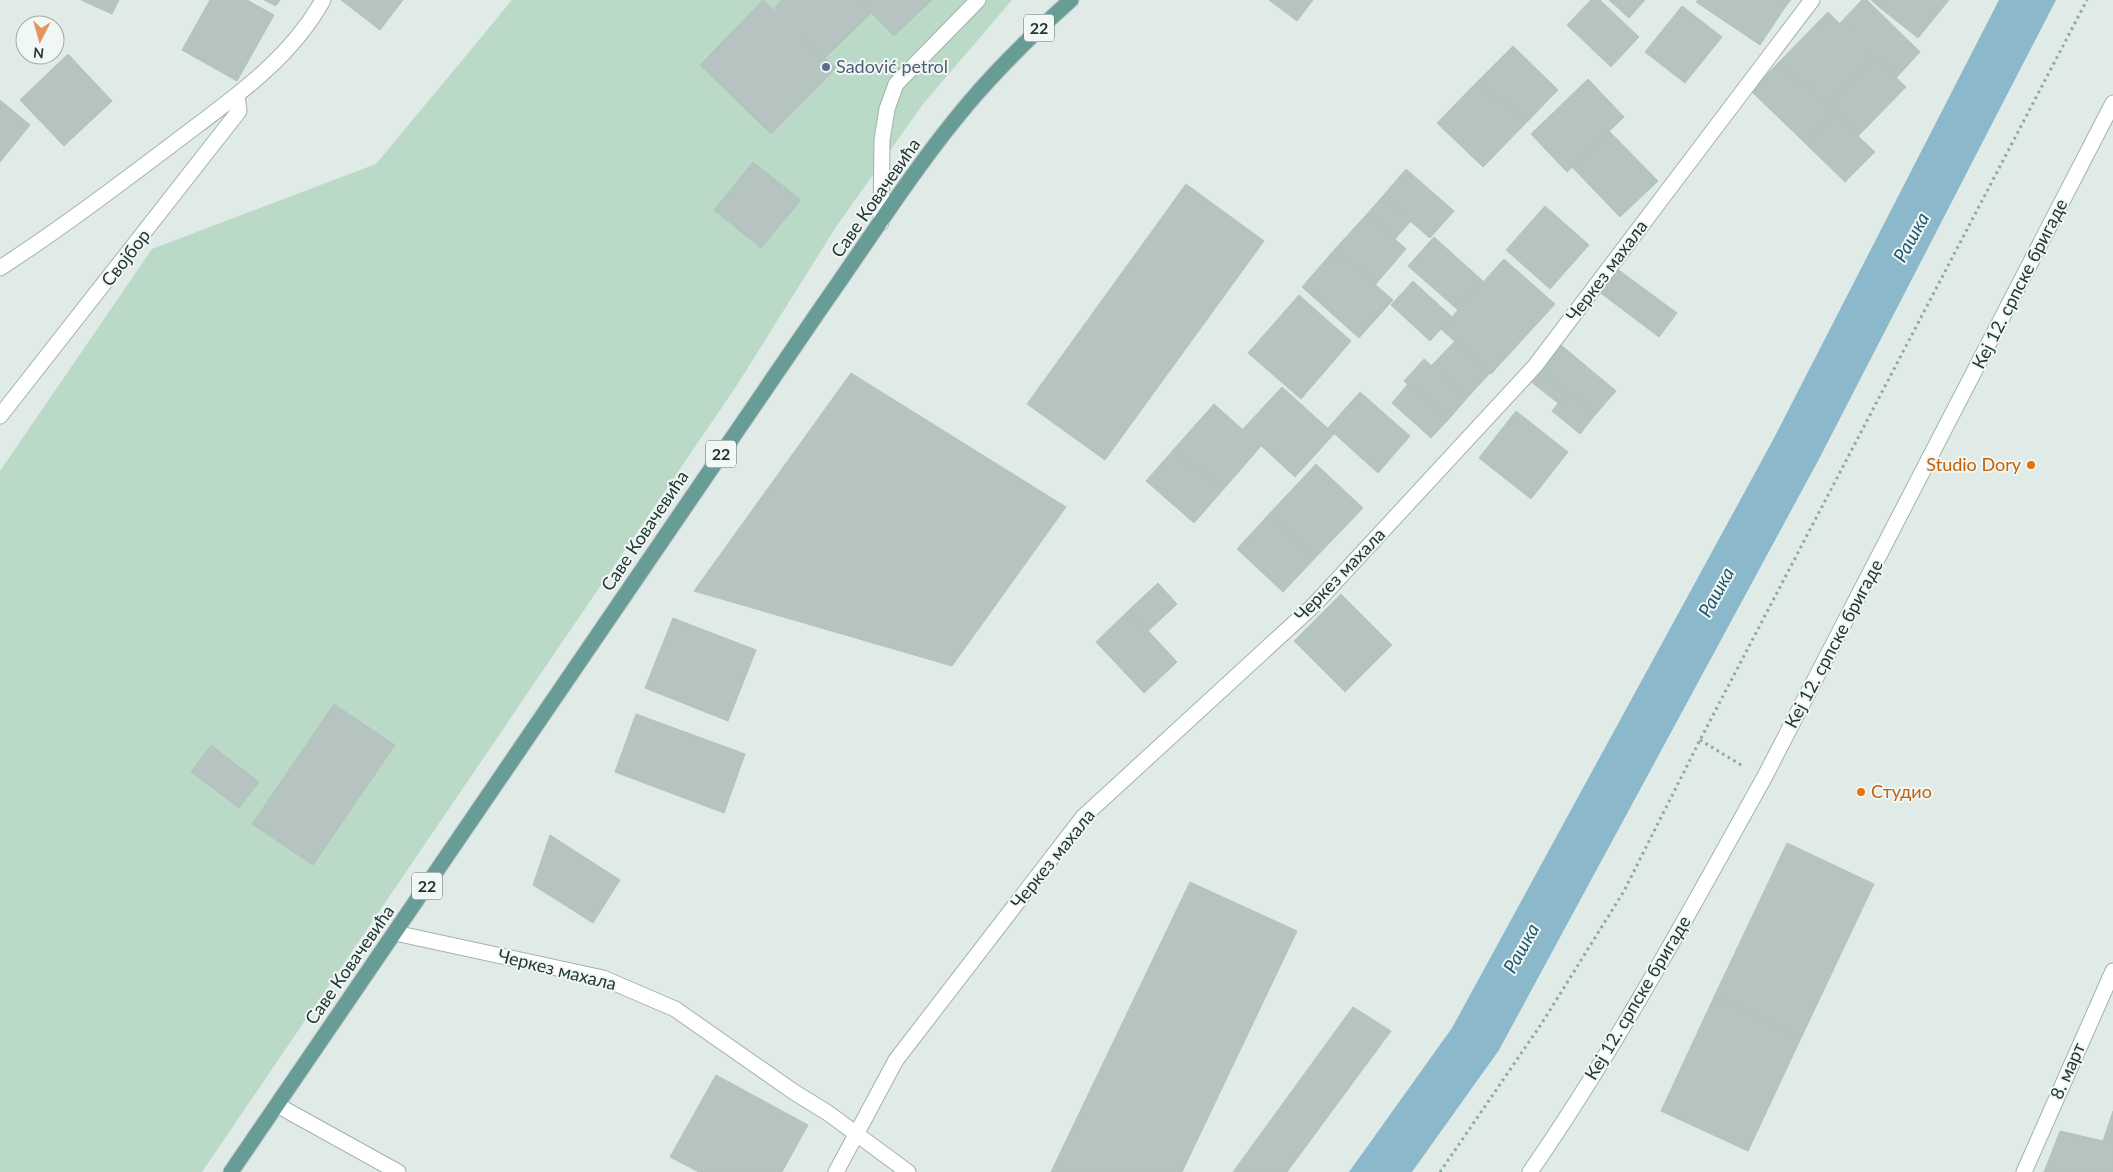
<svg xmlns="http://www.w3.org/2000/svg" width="2113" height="1172" font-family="Lato,sans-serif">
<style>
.green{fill:#bad9c7}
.water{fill:#8bb8cb}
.building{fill:#b5c4c0;stroke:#b3c3be}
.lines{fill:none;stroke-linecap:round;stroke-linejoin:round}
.lane-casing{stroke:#a3b1ae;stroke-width:17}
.street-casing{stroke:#a3b1ae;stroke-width:17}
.secondary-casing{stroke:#a0b4b0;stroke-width:17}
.primary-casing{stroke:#c1c7c6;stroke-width:17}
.path{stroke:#83aba4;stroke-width:3;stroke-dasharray:2.5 4;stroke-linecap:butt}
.lane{stroke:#fff;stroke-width:15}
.street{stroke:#fff;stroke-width:15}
.secondary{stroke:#fff;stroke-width:15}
.primary{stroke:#689c96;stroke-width:15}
.service-dot{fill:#5c6f8a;stroke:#f0f7f4;stroke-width:2}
.food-dot{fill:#e8710a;stroke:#f0f7f4;stroke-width:2}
.labels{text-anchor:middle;stroke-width:4;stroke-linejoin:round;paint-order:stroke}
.shield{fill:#f0f7f4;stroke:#60716e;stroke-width:1}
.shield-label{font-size:16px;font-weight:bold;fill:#223835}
.service-label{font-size:18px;fill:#4e5e75;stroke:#f0f7f4;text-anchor:start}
.street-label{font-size:18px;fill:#223835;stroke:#f0f7f4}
.food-label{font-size:18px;fill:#c56008;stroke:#f0f7f4;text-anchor:end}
.water-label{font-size:19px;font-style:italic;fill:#21576f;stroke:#f0f7f4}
</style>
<rect width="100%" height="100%" fill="#e0eae7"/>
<path class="green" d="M 512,0 L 1012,0 L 923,104 L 836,227 L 737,385 L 202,1172 L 0,1172 L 0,471 L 152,249 L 376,164 Z"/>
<path class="water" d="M 1999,0 L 2056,0 L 1819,459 L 1499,1050 L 1412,1172 L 1349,1172 L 1452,1028 L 1773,440 Z"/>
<path class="building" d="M 81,0 L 119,0 L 112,14 Z
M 210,0 L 247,0 L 274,15 L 237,81 L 182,50 Z
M 264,0 L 280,0 L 276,6 Z
M 341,0 L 403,0 L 380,30 Z
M 763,0 L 836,68 L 771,134 L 700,65 Z
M 782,0 L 859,0 L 871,13 L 825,58 L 774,8 Z
M 859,0 L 932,0 L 894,36 Z
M 1269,0 L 1313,0 L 1297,21 Z
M 1591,0 L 1600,0 L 1639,37 L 1611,67 L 1567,25 Z
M 1609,0 L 1645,0 L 1629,18 Z
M 1698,0 L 1777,0 L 1786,6 L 1760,45 L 1696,2 Z
M 1777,0 L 1791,0 L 1786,6 Z
M 1862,0 L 1867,0 L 1920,52 L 1896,78 L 1840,23 Z
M 1871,0 L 1885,0 L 1879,7 Z
M 1885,0 L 1949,0 L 1918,38 L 1879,7 Z
M 1682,6 L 1722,37 L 1685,83 L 1645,52 Z
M 1828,12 L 1874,57 L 1827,106 L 1780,61 Z
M 1513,46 L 1558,90 L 1525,124 L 1479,80 Z
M 68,54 L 112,101 L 64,146 L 20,100 Z
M 1874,57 L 1906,87 L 1858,136 L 1827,106 Z
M 1780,61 L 1835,114 L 1806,144 L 1751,91 Z
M 1588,79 L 1624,117 L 1567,172 L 1531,134 Z
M 1479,80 L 1525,124 L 1483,167 L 1437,123 Z
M 0,100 L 30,125 L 0,162 Z
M 1835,114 L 1875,152 L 1845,182 L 1806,144 Z
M 1609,131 L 1658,181 L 1620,217 L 1572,167 Z
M 753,162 L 801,200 L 761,248 L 714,210 Z
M 1406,169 L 1454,211 L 1430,238 L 1382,197 Z
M 1186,184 L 1264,241 L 1105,460 L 1027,404 Z
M 1382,197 L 1410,222 L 1395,239 L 1367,214 Z
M 1545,206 L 1589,245 L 1550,289 L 1506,250 Z
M 1367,214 L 1406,249 L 1375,285 L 1335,249 Z
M 1434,237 L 1484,282 L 1458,310 L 1408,266 Z
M 1335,249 L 1393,300 L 1359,338 L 1302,287 Z
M 1504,259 L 1555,304 L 1491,374 L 1441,329 Z
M 1616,268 L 1677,313 L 1659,337 L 1598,291 Z
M 1413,281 L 1452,317 L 1430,341 L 1391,305 Z
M 1299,295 L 1351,341 L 1301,399 L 1248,353 Z
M 1455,341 L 1490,373 L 1468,397 L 1432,365 Z
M 1561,345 L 1616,391 L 1595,415 L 1540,371 Z
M 1424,359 L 1468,397 L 1448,420 L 1404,381 Z
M 1540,371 L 1567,392 L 1558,403 L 1531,382 Z
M 851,373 L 1066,507 L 952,666 L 694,591 Z
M 1408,384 L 1448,420 L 1431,438 L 1392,403 Z
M 1282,387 L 1334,434 L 1295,477 L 1243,429 Z
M 1360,392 L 1410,436 L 1378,473 L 1328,428 Z
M 1567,392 L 1595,415 L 1580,434 L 1552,411 Z
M 1214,404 L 1261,446 L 1222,491 L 1174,449 Z
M 1516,411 L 1568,452 L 1531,499 L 1479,458 Z
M 1174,449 L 1222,491 L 1194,523 L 1146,481 Z
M 1316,464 L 1363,508 L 1316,557 L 1270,513 Z
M 1270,513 L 1316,557 L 1283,592 L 1237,549 Z
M 1158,583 L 1177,604 L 1148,631 L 1129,610 Z
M 1341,594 L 1392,645 L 1345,692 L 1294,641 Z
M 1129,610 L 1177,662 L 1144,693 L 1096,642 Z
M 673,618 L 756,650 L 728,721 L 645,688 Z
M 334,704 L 395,745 L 313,865 L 252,824 Z
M 636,714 L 745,754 L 724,813 L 615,772 Z
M 211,745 L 259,782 L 239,808 L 191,772 Z
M 550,835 L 620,880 L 593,923 L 533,885 Z
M 1787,843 L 1874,884 L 1801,1038 L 1714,997 Z
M 1190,882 L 1297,931 L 1182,1172 L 1051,1172 Z
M 1714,997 L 1801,1038 L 1748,1151 L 1661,1111 Z
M 1353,1007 L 1391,1031 L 1287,1172 L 1233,1172 Z
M 716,1075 L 808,1125 L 782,1172 L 699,1172 L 670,1157 Z
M 2113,1111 L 2113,1172 L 2044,1172 L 2060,1131 L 2103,1141 Z"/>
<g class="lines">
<g class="lane-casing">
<path id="lane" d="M 881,223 L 882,140 L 887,109 L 896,84 L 978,0
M 277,1105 L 398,1172"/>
</g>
<g class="street-casing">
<path id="street" d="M 0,268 C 59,230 114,188 170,146 C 226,103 288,63 323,0
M 0,416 L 239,111 L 237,95
M 395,933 L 603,978 L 675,1009 L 794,1092 L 828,1113 L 908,1172
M 836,1172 L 896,1060 L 1083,817 L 1314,605 L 1535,366 L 1812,0
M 2024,1172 L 2113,971"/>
</g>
<g class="secondary-casing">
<path id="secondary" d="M 1530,1172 C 1617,1046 1690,911 1764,778 L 2113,103"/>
</g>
<g class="primary-casing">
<path id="primary" d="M 231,1172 L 821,308 C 869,240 914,168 967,105 C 999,67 1034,33 1071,0"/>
</g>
<path class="path" d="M 1700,740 L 1741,765
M 1440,1172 L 1542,1023 L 1624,891 L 1700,740 L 2087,0"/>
<use href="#lane" class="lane"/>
<use href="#street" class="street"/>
<use href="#secondary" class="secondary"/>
<use href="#primary" class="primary"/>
</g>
<circle class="service-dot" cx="826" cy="67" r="5"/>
<g class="food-dot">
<circle cx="2031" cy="465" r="5"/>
<circle cx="1861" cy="792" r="5"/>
</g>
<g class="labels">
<g class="shield">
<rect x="1024" y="14.5" width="30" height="27" rx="4"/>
<rect x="706" y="440.5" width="30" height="27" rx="4"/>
<rect x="412" y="872.5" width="30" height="27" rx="4"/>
</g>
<g class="shield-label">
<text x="1039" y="34">22</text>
<text x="721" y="460">22</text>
<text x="427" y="892">22</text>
</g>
<g class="service-label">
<text x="836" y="73">Sadović petrol</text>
</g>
<g class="street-label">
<text transform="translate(876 198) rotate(-55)" y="6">Саве Ковачевића</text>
<text transform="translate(126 258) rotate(-52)" y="6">Својбор</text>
<text transform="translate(1607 271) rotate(-53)" y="6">Черкез махала</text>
<text transform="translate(2020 284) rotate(-63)" y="6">Кеј 12. српске бригаде</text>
<text transform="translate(645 531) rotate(-56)" y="6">Саве Ковачевића</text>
<text transform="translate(1340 575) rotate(-46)" y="6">Черкез махала</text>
<text transform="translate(1834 644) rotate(-62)" y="6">Кеј 12. српске бригаде</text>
<text transform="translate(1053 859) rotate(-51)" y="6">Черкез махала</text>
<text transform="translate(350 965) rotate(-55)" y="6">Саве Ковачевића</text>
<text transform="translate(557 970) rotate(14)" y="6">Черкез махала</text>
<text transform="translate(1638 998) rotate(-59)" y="6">Кеј 12. српске бригаде</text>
<text transform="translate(2068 1071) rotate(-66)" y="6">8. март</text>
</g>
<g class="food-label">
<text x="2021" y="471">Studio Dory</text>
<text x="1871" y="798" text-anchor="start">Студио</text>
</g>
<g class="water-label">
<text transform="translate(1911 237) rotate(-61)" y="7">Рашка</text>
<text transform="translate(1716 592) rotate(-61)" y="7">Рашка</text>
<text transform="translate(1521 948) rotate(-61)" y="7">Рашка</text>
</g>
</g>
<g transform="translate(40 40) rotate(186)"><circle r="24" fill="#f0f7f4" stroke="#9eaba8"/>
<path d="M0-4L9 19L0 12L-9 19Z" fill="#e79460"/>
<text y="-8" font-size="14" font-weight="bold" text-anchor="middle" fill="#223835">N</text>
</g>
</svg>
